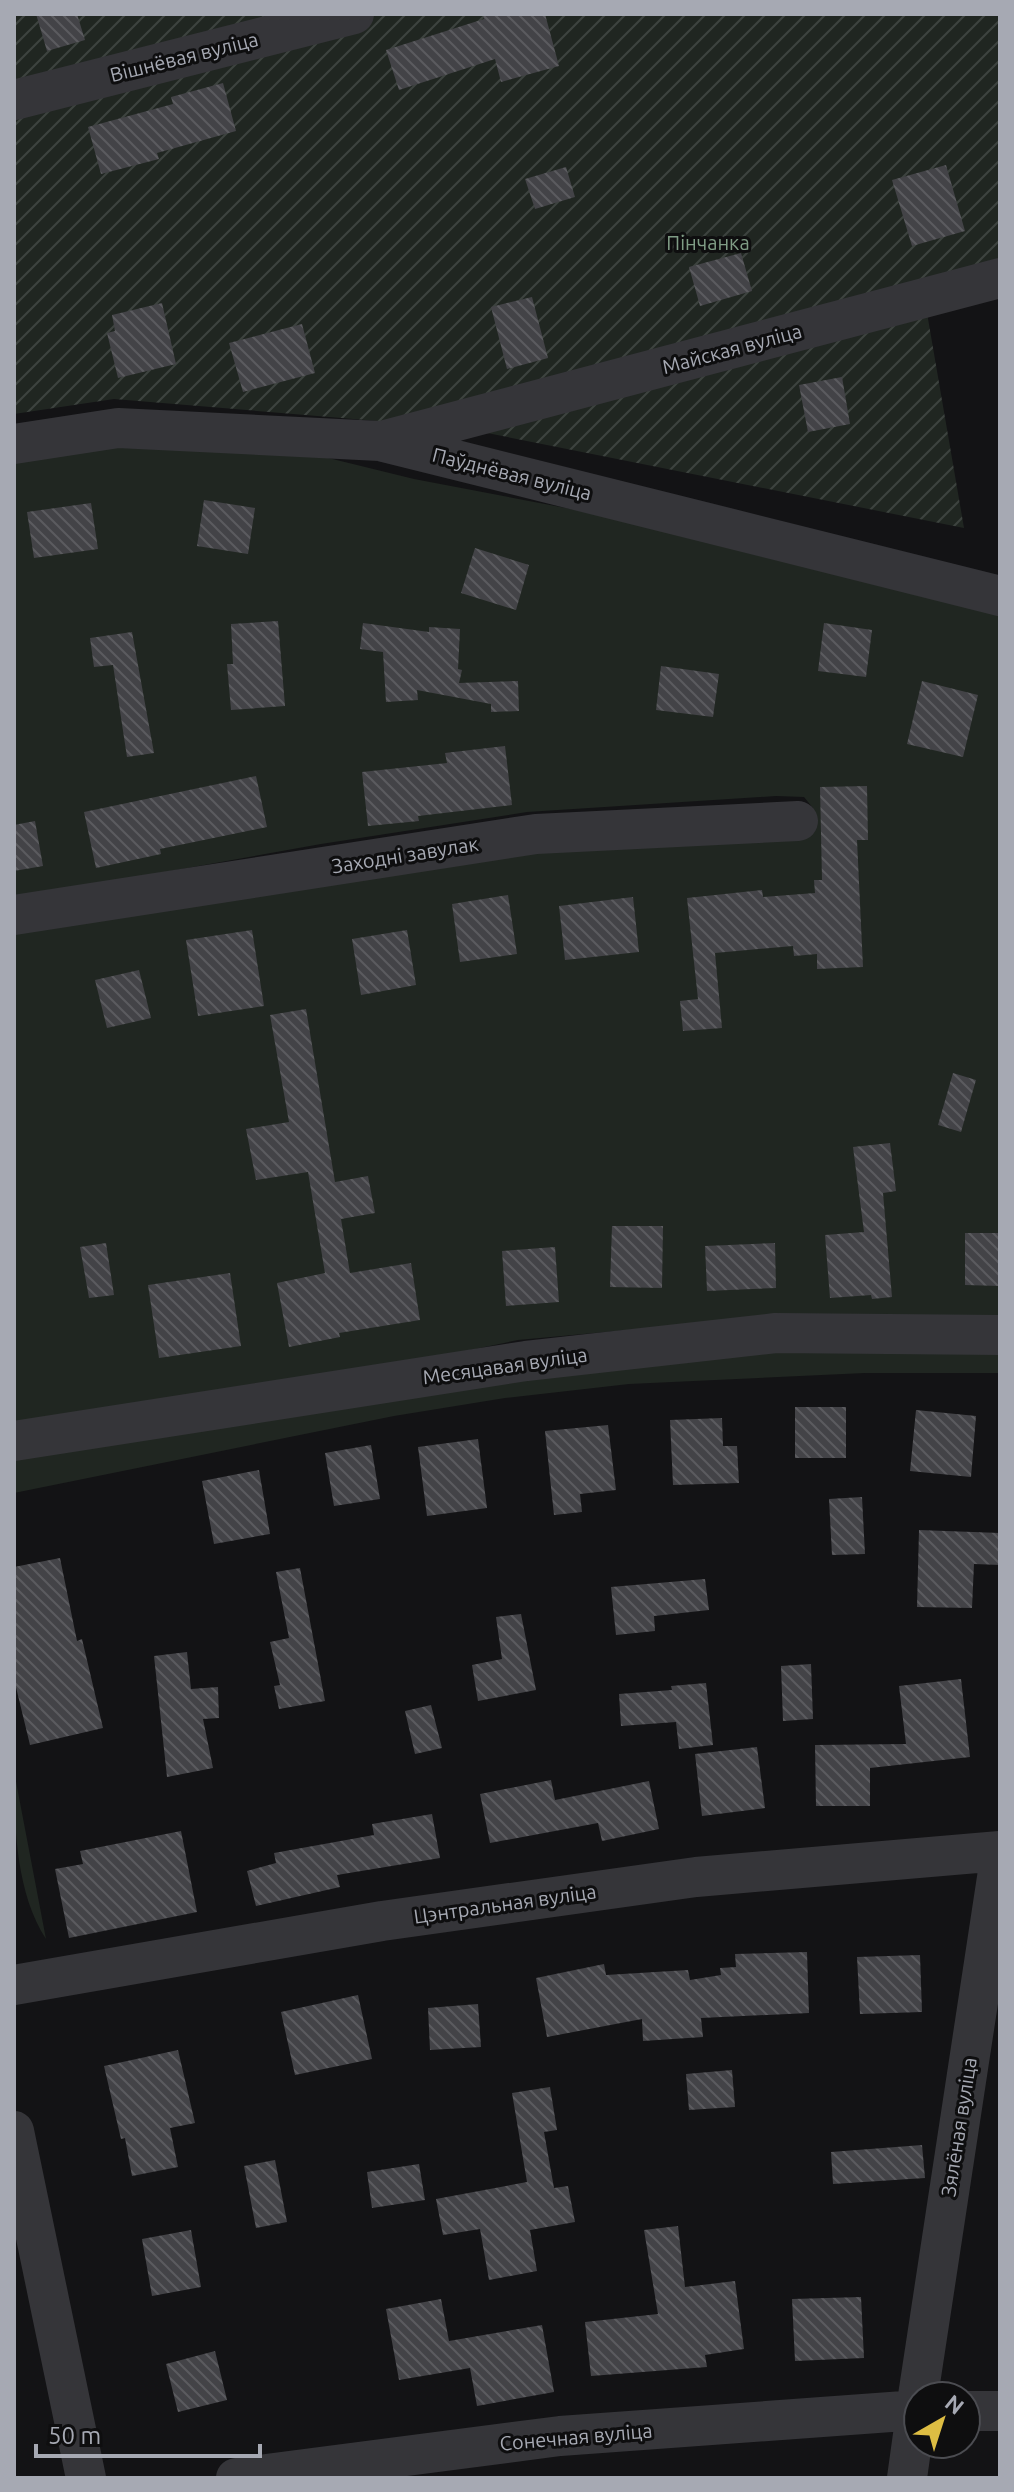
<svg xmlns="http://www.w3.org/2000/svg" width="1014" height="2492" font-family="Ubuntu,sans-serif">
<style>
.grass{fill:#202621}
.garden{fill:url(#garden-furrows)}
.building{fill:url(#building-back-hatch)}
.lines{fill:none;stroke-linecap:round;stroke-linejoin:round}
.minor{stroke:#353539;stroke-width:40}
.labels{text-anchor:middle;stroke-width:6;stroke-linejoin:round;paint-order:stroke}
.street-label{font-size:20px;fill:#a6a9b3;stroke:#0e0e0f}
.park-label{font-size:20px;fill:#7f9c85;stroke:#0e0e0f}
</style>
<defs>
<pattern id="garden-furrows" width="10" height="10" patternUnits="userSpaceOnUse" patternTransform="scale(2)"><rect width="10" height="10" fill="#202621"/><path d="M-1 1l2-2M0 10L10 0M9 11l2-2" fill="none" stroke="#3d433f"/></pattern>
<pattern id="building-back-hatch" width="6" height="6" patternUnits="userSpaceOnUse" patternTransform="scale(2)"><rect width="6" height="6" fill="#434347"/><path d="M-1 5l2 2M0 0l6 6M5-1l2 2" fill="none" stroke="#5b5b5f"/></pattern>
</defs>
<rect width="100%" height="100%" fill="#131315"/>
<path class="grass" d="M 112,440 L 304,452 L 414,479 L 655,525 L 1000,615 L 1000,1317 L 715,1322 L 518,1340 L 432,1358 L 14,1427 L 14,930 L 391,867 L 811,824 L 813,808 L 804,797 L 776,796 L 527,812 L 321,844 L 14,899 L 14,460 Z
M 1000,1348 L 1000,1373 L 865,1373 L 629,1384 L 505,1398 L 394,1416 L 14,1493 L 14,1459 L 669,1358 L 786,1352 Z
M 14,1771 L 46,1939 C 16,1893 14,1825 14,1771 Z"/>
<path class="garden" d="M 14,14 L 1000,14 L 1000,294 L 927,313 L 964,528 L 462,428 L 114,399 L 14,414 Z"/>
<path class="building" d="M 36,14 L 77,14 L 85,40 L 47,51 Z
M 483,14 L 545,14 L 559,66 L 501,82 L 495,59 L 399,90 L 386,50 L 484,19 Z
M 223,83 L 236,131 L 157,153 L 159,159 L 101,174 L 88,127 L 173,104 L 171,97 Z
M 946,165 L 965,231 L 912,246 L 892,180 Z
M 566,167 L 575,197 L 535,209 L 525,179 Z
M 741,253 L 752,291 L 700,306 L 689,267 Z
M 532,297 L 548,358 L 507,369 L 491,307 Z
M 162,303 L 176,364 L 118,378 L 107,333 L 115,331 L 112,315 Z
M 302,324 L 315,373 L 243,392 L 229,343 Z
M 842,377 L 850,424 L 808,432 L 799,385 Z
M 204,500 L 255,508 L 248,554 L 197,546 Z
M 91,503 L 98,549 L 34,558 L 27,512 Z
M 475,548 L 529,565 L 516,610 L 461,593 Z
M 278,621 L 285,706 L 231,710 L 227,664 L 233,664 L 231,624 Z
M 363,623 L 429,632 L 429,627 L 460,629 L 458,669 L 462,670 L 459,683 L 518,681 L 519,711 L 491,712 L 491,704 L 417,690 L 418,700 L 386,702 L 383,652 L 360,649 Z
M 824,623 L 872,630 L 866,677 L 818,671 Z
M 132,632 L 154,753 L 127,757 L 113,665 L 94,667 L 90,638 Z
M 661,666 L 719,674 L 713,717 L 656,710 Z
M 922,681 L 978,695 L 963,757 L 907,744 Z
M 505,746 L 512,805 L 418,816 L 419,821 L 368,826 L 362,772 L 447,763 L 445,753 Z
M 256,776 L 267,827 L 160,849 L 161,854 L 96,868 L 84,812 Z
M 867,786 L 868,840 L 857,840 L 863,967 L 817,969 L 817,954 L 794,956 L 793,946 L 715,953 L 722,1028 L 683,1031 L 680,1001 L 698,999 L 687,898 L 762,890 L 763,897 L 815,893 L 814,880 L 822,880 L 820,787 Z
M 35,821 L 43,866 L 14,871 L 14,825 Z
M 508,895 L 517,954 L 460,962 L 452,904 Z
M 633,897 L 639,952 L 565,960 L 559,906 Z
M 252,930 L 264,1006 L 198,1016 L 186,940 Z
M 407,930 L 416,985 L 361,995 L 352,939 Z
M 139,970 L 151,1018 L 107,1028 L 95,980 Z
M 306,1009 L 335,1182 L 368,1176 L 375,1213 L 341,1219 L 350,1273 L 411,1263 L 420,1320 L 339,1333 L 340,1337 L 289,1347 L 277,1283 L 325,1273 L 308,1172 L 256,1180 L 246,1129 L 289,1122 L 270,1015 Z
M 953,1073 L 976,1080 L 961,1132 L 938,1125 Z
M 890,1143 L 896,1191 L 883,1193 L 892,1297 L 872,1299 L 871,1295 L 830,1298 L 825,1235 L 864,1232 L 853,1147 Z
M 612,1226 L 663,1226 L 662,1288 L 610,1287 Z
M 965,1233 L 1000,1233 L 1000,1286 L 965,1285 Z
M 106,1243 L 114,1295 L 89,1298 L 80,1247 Z
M 775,1243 L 776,1288 L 707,1291 L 705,1246 Z
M 555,1247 L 559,1302 L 506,1306 L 502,1251 Z
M 230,1273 L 241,1346 L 159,1358 L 148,1285 Z
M 795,1407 L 846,1407 L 846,1458 L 795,1458 Z
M 916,1410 L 976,1416 L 971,1477 L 910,1471 Z
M 722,1418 L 723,1446 L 737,1446 L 739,1483 L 673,1485 L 670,1420 Z
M 608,1425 L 616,1490 L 580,1494 L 582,1512 L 554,1515 L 545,1431 Z
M 478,1439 L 487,1508 L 427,1516 L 418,1447 Z
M 371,1445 L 380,1499 L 334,1506 L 325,1453 Z
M 259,1470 L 270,1534 L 214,1544 L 202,1481 Z
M 862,1497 L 865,1554 L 832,1555 L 829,1499 Z
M 919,1530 L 1000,1533 L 1000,1565 L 974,1564 L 972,1608 L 917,1607 Z
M 60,1558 L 77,1641 L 82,1639 L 103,1728 L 30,1745 L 14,1679 L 14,1567 Z
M 300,1568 L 325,1701 L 279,1709 L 274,1686 L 280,1685 L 270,1642 L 289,1638 L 276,1572 Z
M 705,1579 L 709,1610 L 654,1616 L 655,1631 L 616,1635 L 611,1587 Z
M 521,1614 L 536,1690 L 478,1701 L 472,1665 L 502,1659 L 496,1617 Z
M 187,1652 L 191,1689 L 218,1687 L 219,1718 L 203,1719 L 213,1768 L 167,1777 L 154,1656 Z
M 811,1664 L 813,1719 L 783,1721 L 781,1666 Z
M 961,1679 L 970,1757 L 870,1768 L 870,1806 L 816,1806 L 815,1745 L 906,1744 L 899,1686 Z
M 706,1683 L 713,1745 L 679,1749 L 676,1722 L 621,1726 L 619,1694 L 672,1690 L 671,1686 Z
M 431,1705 L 442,1748 L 415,1754 L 405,1711 Z
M 757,1747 L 765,1808 L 702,1816 L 695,1754 Z
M 551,1780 L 555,1800 L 649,1781 L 659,1829 L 602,1841 L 598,1823 L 490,1843 L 480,1794 Z
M 432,1814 L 440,1858 L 337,1875 L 340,1887 L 256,1906 L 247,1871 L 276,1863 L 274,1853 L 374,1835 L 372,1824 Z
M 181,1831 L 197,1912 L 69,1938 L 55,1869 L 83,1864 L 80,1851 Z
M 807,1952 L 809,2013 L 701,2018 L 703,2037 L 643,2041 L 642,2019 L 547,2037 L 536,1978 L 604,1964 L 606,1975 L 688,1970 L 690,1980 L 721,1975 L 720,1968 L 736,1967 L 735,1954 Z
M 920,1955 L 922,2012 L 860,2014 L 857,1957 Z
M 358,1995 L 372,2059 L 295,2075 L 281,2012 Z
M 478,2004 L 481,2047 L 430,2050 L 428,2008 Z
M 178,2050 L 195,2123 L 170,2128 L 178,2167 L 132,2176 L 125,2138 L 121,2139 L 104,2066 Z
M 732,2070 L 735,2107 L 689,2110 L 686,2074 Z
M 550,2087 L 557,2130 L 544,2132 L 554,2188 L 568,2186 L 575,2222 L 530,2230 L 537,2271 L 489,2280 L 480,2229 L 443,2235 L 436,2199 L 527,2182 L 512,2093 Z
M 922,2145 L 925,2178 L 833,2184 L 831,2152 Z
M 275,2160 L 287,2222 L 256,2228 L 244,2166 Z
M 419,2164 L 425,2200 L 372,2208 L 367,2172 Z
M 678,2226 L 685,2287 L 735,2281 L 744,2349 L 705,2355 L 707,2367 L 591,2376 L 585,2322 L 658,2314 L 644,2230 Z
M 191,2230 L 201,2287 L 152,2296 L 142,2239 Z
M 861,2297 L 864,2358 L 795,2361 L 792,2299 Z
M 441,2299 L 449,2341 L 542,2325 L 554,2392 L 477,2406 L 470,2368 L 399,2380 L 386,2309 Z
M 215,2351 L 227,2400 L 178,2412 L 166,2364 Z"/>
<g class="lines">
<path class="minor" d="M 14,100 L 354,14
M 385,440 L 1000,278
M 14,444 L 118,428 L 380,441 L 1000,596
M 14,915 L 536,834 L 798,821
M 14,1441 L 526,1361 L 776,1333 L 1000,1335
M 14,1985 L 382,1921 L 696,1877 L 1000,1851
M 14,2131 L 86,2478
M 918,2396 L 1000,1858
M 966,2411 L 1000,2411
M 236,2478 L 560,2436 L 918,2410
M 907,2478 L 918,2399"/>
</g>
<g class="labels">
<g class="street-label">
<text transform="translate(184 57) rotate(-14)" y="7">Вішнёвая вуліца</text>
<text transform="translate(732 349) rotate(-15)" y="7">Майская вуліца</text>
<text transform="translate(512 474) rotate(14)" y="7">Паўднёвая вуліца</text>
<text transform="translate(405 855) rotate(-9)" y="7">Заходні завулак</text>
<text transform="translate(505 1366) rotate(-8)" y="7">Месяцавая вуліца</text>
<text transform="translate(505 1904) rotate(-8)" y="7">Цэнтральная вуліца</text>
<text transform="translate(959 2127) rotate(-81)" y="7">Зялёная вуліца</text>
<text transform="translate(576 2437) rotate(-5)" y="7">Сонечная вуліца</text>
</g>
<g class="park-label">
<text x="708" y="250">Пінчанка</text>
</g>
</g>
<rect width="1014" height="2492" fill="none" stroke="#a6a9b3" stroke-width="32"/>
<g transform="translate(942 2420) rotate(39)"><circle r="38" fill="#0e0e0f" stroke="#4b4c51" stroke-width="2"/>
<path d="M0-6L14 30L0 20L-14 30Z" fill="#ddbd43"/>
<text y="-12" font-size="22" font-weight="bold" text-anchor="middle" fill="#a6a9b3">N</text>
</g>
<path d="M36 2444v12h224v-12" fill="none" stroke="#a6a9b3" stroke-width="4"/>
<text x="48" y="2444" font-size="24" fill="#a6a9b3" stroke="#0e0e0f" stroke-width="6" paint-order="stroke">50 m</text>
</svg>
